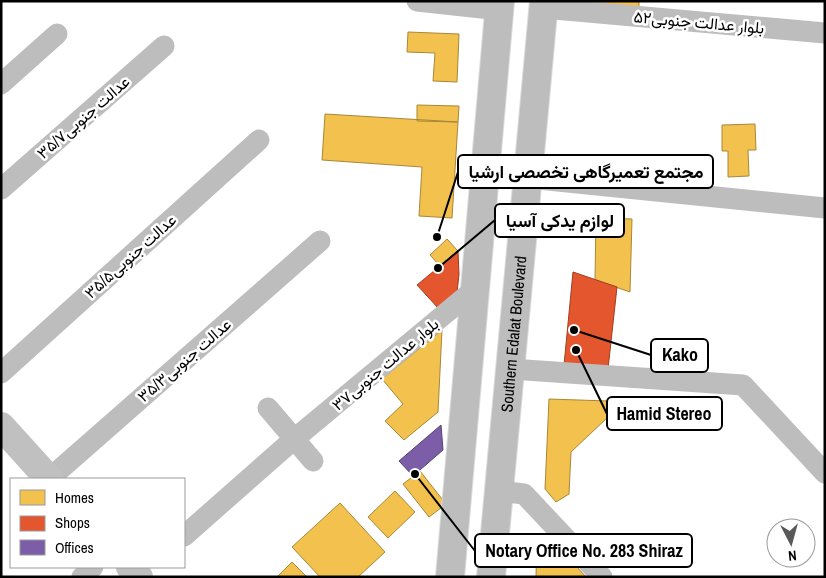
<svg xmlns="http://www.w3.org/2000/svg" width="826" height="578" font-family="'Archivo Narrow',Vazirmatn,sans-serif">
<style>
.homes{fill:#f2c14e;stroke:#a98737}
.shops{fill:#e4572e;stroke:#a03d20}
.offices{fill:#7b5ea7;stroke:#564275}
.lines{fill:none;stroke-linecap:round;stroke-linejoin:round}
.primary-casing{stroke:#dbdbdb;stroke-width:30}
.street{stroke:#bdbdbd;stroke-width:21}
.secondary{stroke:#c0c0c0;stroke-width:28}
.primary{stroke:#bdbdbd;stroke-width:28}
.labels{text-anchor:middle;stroke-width:5;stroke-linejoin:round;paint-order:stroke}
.street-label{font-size:16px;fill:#000;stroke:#fff}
.leader{fill:none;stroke:#000;stroke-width:2}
.callout-dot{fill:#000;stroke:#fff;stroke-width:2}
.callout{fill:#fff;stroke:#000;stroke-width:2}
.callout-label{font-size:18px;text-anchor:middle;font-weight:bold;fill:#000}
</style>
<rect width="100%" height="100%" fill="#fff"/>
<path class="homes" d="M 591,1 L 639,1 L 639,8 L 591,5 Z
M 408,32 L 459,34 L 457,82 L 433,81 L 435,53 L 407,52 Z
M 417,105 L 459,106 L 458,122 L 417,121 Z
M 325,114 L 458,122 L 452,218 L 419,216 L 422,167 L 322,160 Z
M 755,124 L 756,150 L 748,150 L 749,176 L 728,177 L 728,151 L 722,151 L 722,125 Z
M 596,218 L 632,219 L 630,292 L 595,280 Z
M 447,239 L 458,251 L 440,266 L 430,255 Z
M 442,330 L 438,412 L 404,440 L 385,421 L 403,404 L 382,379 Z
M 549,399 L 608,401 L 607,418 L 571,452 L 569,494 L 556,502 L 545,489 Z
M 420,471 L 446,504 L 429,517 L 403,484 Z
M 395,491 L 415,512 L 388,538 L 368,517 Z
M 340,503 L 385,552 L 358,577 L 320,577 L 292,547 Z
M 543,534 L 551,538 L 586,577 L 536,577 L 537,535 Z
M 292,562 L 307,577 L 277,577 Z"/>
<path class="shops" d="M 458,251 L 459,274 L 457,293 L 439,309 L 417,285 Z
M 573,272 L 617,287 L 608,369 L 564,365 Z"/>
<path class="offices" d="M 441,425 L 443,450 L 413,476 L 399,461 Z"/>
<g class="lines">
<g class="primary-casing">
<g id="primary">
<path d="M 450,577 L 500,1"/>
<path id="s1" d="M 491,577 L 544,1"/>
</g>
</g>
<path class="street" d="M 417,1 L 500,10
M 543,8 L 825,33
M 1,84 L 57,34
M 528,178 L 825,208
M 1,189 L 164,46
M 511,369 L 743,385 L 825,473
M 1,373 L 259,140
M 268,408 L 313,461
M 49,479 L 320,241
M 499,491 L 524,494 L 602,577
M 184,536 L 293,440 L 476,288
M 82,577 L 93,567"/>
<path class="secondary" d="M 1,426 L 49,479
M 130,567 L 139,577"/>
<use href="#primary" class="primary"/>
</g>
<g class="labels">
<g class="street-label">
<text transform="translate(699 22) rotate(5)" y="6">بلوار عدالت جنوبی۵۲</text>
<text transform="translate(83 117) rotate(-41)" y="6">عدالت جنوبی۳۵/۷</text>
<text transform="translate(130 256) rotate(-42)" y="6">عدالت جنوبی۳۵/۵</text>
<text dy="6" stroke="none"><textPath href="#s1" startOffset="244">Southern Edalat Boulevard</textPath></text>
<text transform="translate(184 360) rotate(-41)" y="6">عدالت جنوبی۳۵/۳</text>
<text transform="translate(385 364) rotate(-40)" y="6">بلوار عدالت جنوبی۳۷</text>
</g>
</g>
<path class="leader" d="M437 237L458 172M438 268L495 220M574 330L651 355M576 350L607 414M415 474L475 551"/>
<g class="callout-dot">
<circle cx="437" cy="237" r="5"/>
<circle cx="438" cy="268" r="5"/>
<circle cx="574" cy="330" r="5"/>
<circle cx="576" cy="350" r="5"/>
<circle cx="415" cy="474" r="5"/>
</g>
<g class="callout">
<rect x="458" y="155" width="255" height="33" rx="5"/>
<rect x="495" y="204" width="129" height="33" rx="5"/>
<rect x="651" y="339" width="57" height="33" rx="5"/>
<rect x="607" y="397" width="115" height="33" rx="5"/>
<rect x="475" y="534" width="217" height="33" rx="5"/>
</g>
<g class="callout-label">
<text x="586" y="178">مجتمع تعمیرگاهی تخصصی ارشیا</text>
<text x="560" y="227">لوازم یدکی آسیا</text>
<text x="680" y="361">Kako</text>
<text x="664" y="420">Hamid Stereo</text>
<text x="584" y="557">Notary Office No. 283 Shiraz</text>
</g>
<rect width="826" height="578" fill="none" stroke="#000000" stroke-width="5"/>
<rect x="10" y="478" width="175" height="90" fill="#ffffff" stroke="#999999"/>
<rect x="20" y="490" width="25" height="15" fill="#f2c14e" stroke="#999999"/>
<text x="55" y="503" font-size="15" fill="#000000">Homes</text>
<rect x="20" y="516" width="25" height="15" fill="#e4572e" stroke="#999999"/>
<text x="55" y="528" font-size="15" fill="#000000">Shops</text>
<rect x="20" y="540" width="25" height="15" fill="#7b5ea7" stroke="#999999"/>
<text x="55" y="553" font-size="15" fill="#000000">Offices</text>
<g transform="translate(791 543) rotate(174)"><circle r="24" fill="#ffffff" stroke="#999999"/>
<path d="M0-4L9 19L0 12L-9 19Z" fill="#595959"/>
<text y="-8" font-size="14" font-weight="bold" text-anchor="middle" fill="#000000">N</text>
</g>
</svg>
